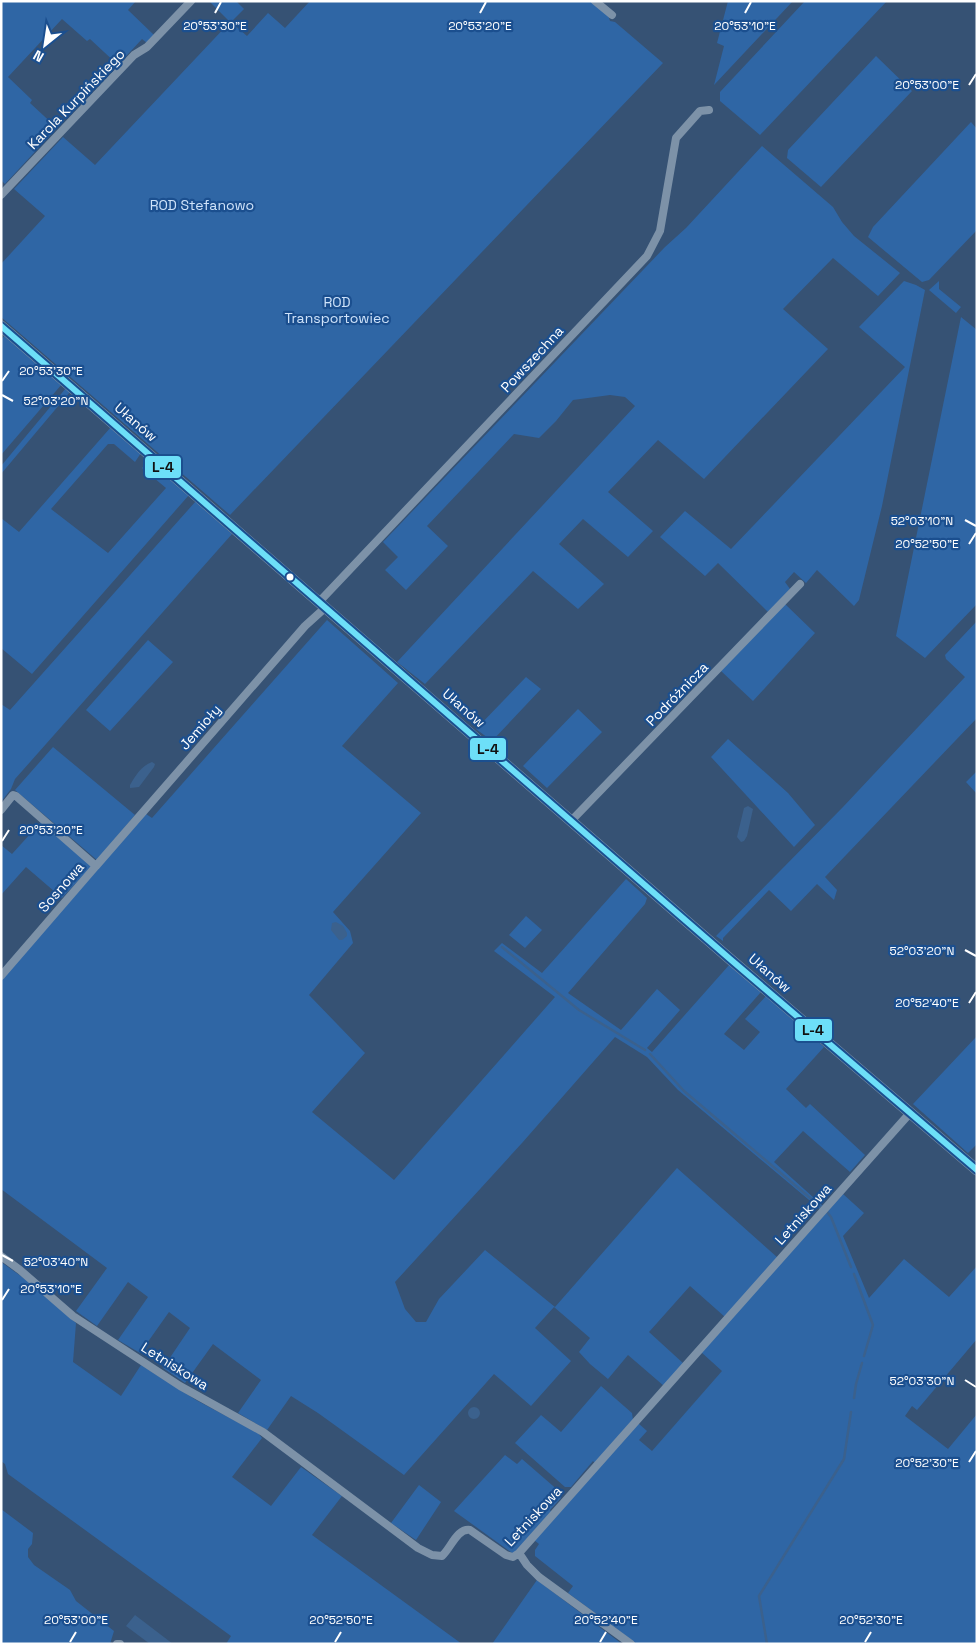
<svg xmlns="http://www.w3.org/2000/svg" width="978" height="1645" font-family="'Space Grotesk',sans-serif">
<style>
.green{fill:#2f66a5}
.water{fill:#3b618d}
.lines{fill:none;stroke-linecap:round;stroke-linejoin:round}
.stream{stroke:#3b618d;stroke-width:2.5}
.street{stroke:#7d92a8;stroke-width:8}
.secondary{stroke:#798da4;stroke-width:11}
.bus-1-casing{stroke:#1b4f8f;stroke-width:10}
.bus-1{stroke:#6ddff8;stroke-width:6}
.ticks{fill:none;stroke:#fff;stroke-width:2}
.bus-dot{fill:#fff;stroke:#1b4f8f;stroke-width:2}
.labels{text-anchor:middle;stroke-width:4.5;stroke-linejoin:round;paint-order:stroke}
.street-label{font-size:14px;fill:#fff;stroke:#1b4f8f}
.park-label{font-size:14px;fill:#cfe3fa;stroke:#1b4f8f}
.ticks-label{font-size:12px;text-anchor:middle;fill:#fff;stroke:#1b4f8f;stroke-width:4.5;stroke-linejoin:round;paint-order:stroke}
.line-badge{stroke:#1b4f8f;stroke-width:2}
.pale-badge-label{font-size:14px;text-anchor:middle;font-weight:bold;fill:#111}
</style>
<rect width="100%" height="100%" fill="#365274"/>
<path class="green" d="M 1,1 L 136,1 L 128,10 L 154,35 L 147,43 L 142,39 L 118,65 L 90,39 L 87,41 L 62,19 L 8,77 L 32,100 L 30,103 L 57,128 L 5,184 L 1,180 Z
M 209,1 L 236,1 L 244,9 L 231,22 L 247,36 L 268,13 L 285,28 L 310,1 L 592,1 L 608,15 L 610,21 L 615,22 L 663,63 L 230,515 L 1,317 L 1,264 L 45,216 L 14,189 L 63,137 L 95,165 L 230,22 Z
M 728,1 L 793,1 L 714,85 L 724,46 L 717,43 Z
M 805,1 L 887,1 L 760,135 L 720,101 L 720,92 Z
M 876,56 L 912,91 L 821,187 L 787,158 L 788,150 Z
M 971,122 L 977,129 L 977,230 L 929,280 L 922,282 L 868,237 L 873,227 Z
M 762,146 L 833,207 L 842,222 L 854,236 L 900,273 L 878,296 L 833,258 L 783,309 L 828,349 L 704,479 L 658,440 L 608,492 L 653,531 L 628,557 L 583,519 L 559,544 L 604,584 L 578,609 L 533,571 L 425,684 L 397,662 L 635,406 L 625,397 L 610,395 L 573,400 L 556,421 L 539,438 L 514,434 L 427,526 L 448,546 L 406,590 L 385,570 L 398,557 L 383,542 L 665,247 L 686,228 Z
M 904,281 L 916,285 L 925,290 L 882,506 L 859,600 L 854,606 L 817,570 L 806,583 L 794,572 L 785,582 L 790,589 L 768,612 L 718,563 L 705,576 L 660,537 L 685,511 L 731,549 L 905,367 L 859,327 Z
M 939,281 L 939,289 L 961,307 L 956,313 L 929,290 Z
M 961,317 L 977,330 L 977,604 L 925,658 L 896,636 Z
M 5,335 L 62,384 L 1,455 L 1,340 Z
M 66,388 L 70,392 L 1,474 L 1,466 Z
M 111,427 L 141,453 L 135,462 L 114,444 L 108,444 L 51,509 L 108,553 L 166,488 L 142,468 L 150,461 L 189,495 L 32,674 L 1,648 L 1,518 L 19,532 Z
M 196,501 L 232,534 L 15,779 L 11,789 L 1,802 L 1,704 L 10,710 Z
M 785,604 L 815,633 L 753,701 L 721,671 Z
M 327,620 L 398,683 L 342,746 L 421,813 L 333,912 L 350,931 L 353,943 L 309,995 L 365,1053 L 312,1112 L 394,1180 L 555,997 L 494,951 L 502,943 L 542,973 L 626,879 L 647,898 L 645,904 L 568,993 L 621,1030 L 657,989 L 680,1010 L 647,1048 L 652,1052 L 730,964 L 761,992 L 724,1034 L 744,1050 L 760,1032 L 745,1019 L 766,996 L 824,1047 L 786,1089 L 806,1108 L 810,1104 L 865,1155 L 850,1172 L 803,1131 L 774,1162 L 824,1207 L 821,1210 L 678,1090 L 647,1057 L 615,1037 L 522,1143 L 395,1282 L 405,1309 L 416,1322 L 426,1322 L 439,1299 L 485,1250 L 555,1307 L 677,1168 L 778,1258 L 725,1317 L 690,1286 L 649,1332 L 684,1364 L 664,1386 L 628,1355 L 608,1379 L 590,1364 L 579,1352 L 590,1338 L 554,1307 L 535,1328 L 571,1361 L 531,1406 L 494,1374 L 404,1475 L 318,1413 L 291,1396 L 267,1430 L 238,1413 L 261,1380 L 213,1344 L 185,1383 L 163,1368 L 190,1328 L 169,1312 L 140,1353 L 118,1340 L 148,1297 L 128,1282 L 97,1326 L 76,1311 L 107,1268 L 1,1189 L 1,980 L 146,814 L 152,818 Z
M 977,621 L 977,718 L 825,877 L 837,890 L 834,900 L 817,884 L 791,911 L 769,890 L 723,938 L 723,941 L 716,936 L 843,807 L 965,677 L 946,659 L 945,655 Z
M 148,640 L 173,662 L 110,731 L 86,710 Z
M 526,677 L 541,689 L 492,741 L 476,729 Z
M 578,709 L 602,732 L 547,788 L 523,766 Z
M 728,739 L 788,793 L 815,825 L 794,847 L 711,757 Z
M 53,747 L 135,815 L 97,860 L 15,790 Z
M 977,771 L 977,794 L 966,782 Z
M 41,822 L 92,866 L 62,898 L 26,867 L 1,895 L 1,845 L 12,854 Z
M 526,916 L 542,930 L 525,948 L 509,935 Z
M 977,1036 L 977,1144 L 968,1153 L 913,1104 Z
M 843,1194 L 864,1213 L 843,1236 L 869,1298 L 904,1259 L 949,1297 L 977,1266 L 977,1339 L 917,1410 L 912,1406 L 905,1416 L 948,1449 L 977,1414 L 977,1643 L 637,1644 L 568,1593 L 573,1586 L 535,1556 L 535,1550 L 539,1544 L 534,1540 L 638,1423 L 647,1431 L 639,1440 L 652,1451 L 722,1371 L 701,1352 Z
M 1,1262 L 25,1279 L 76,1323 L 73,1362 L 121,1396 L 141,1365 L 196,1400 L 258,1433 L 262,1438 L 232,1477 L 271,1506 L 301,1467 L 342,1496 L 312,1535 L 462,1644 L 226,1644 L 231,1636 L 8,1474 L 5,1464 L 1,1461 Z
M 601,1386 L 632,1413 L 633,1420 L 596,1464 L 593,1461 L 571,1487 L 565,1487 L 515,1443 L 541,1415 L 561,1432 Z
M 505,1455 L 517,1464 L 522,1459 L 560,1492 L 561,1498 L 550,1510 L 552,1513 L 515,1555 L 454,1511 Z
M 419,1485 L 441,1502 L 416,1540 L 391,1523 Z
M 1,1509 L 33,1533 L 32,1544 L 28,1549 L 28,1557 L 34,1565 L 70,1590 L 76,1601 L 114,1631 L 110,1644 L 1,1644 Z
M 537,1580 L 622,1644 L 492,1644 Z"/>
<path class="water" d="M 152,762 L 155,764 L 154,767 L 139,787 L 130,788 L 130,785 C 136,775 141,766 152,762 Z
M 748,806 L 753,809 L 747,836 L 744,841 L 741,842 L 737,837 L 744,808 Z
M 336,922 L 343,926 L 347,933 L 347,936 L 342,940 L 339,940 L 331,930 L 332,923 Z
M468 1413a6 6 0 1 1 12 0a6 6 0 1 1-12 0Z
M 135,1615 L 173,1644 L 150,1644 L 126,1626 Z"/>
<g class="lines">
<path class="stream" d="M 502,947 L 579,1010 L 645,1050
M 650,1054 L 684,1091 L 822,1208
M 827,1212 L 831,1217 L 851,1267
M 854,1274 L 873,1325 L 864,1356
M 854,1398 L 856,1384 L 862,1363
M 767,1644 L 759,1596 L 844,1459 L 851,1412"/>
<path class="street" d="M 595,1 L 612,15
M 1,195 L 134,55 L 147,47 L 191,1
M 319,602 L 647,256 L 660,231 L 676,138 L 700,111 L 709,110
M 1,810 L 13,795 L 16,796 L 96,866 L 1,976
M 571,821 L 800,584
M 96,866 L 305,626 L 326,607
M 1,1256 L 20,1270 L 73,1316 L 180,1386 L 263,1432 L 418,1548 L 432,1555 L 442,1556 C 451,1548 457,1528 470,1530 L 506,1555 L 513,1557 L 519,1553 L 910,1113
M 519,1553 L 527,1565 L 539,1577 L 631,1644
M 117,1644 L 120,1644"/>
<path class="secondary" d="M 1,326 L 730,959 L 977,1170"/>
<g class="bus-1-casing">
<path id="bus-1" d="M 1,326 L 730,959 L 977,1170"/>
</g>
<use href="#bus-1" class="bus-1"/>
</g>
<path class="ticks" d="M 215,13 L 221,2M 480,13 L 486,2M 745,13 L 751,2M 969,85 L 976,74M 2,381 L 9,371M 2,395 L 13,401M 965,520 L 976,526M 969,544 L 976,533M 2,841 L 9,830M 965,950 L 976,956M 969,1003 L 976,992M 2,1255 L 13,1261M 2,1300 L 9,1289M 965,1380 L 976,1387M 969,1462 L 976,1451M 70,1642 L 76,1632M 335,1642 L 341,1632M 600,1642 L 606,1632M 865,1642 L 871,1632"/>
<circle class="bus-dot" cx="290" cy="577" r="4.5"/>
<g class="labels">
<g class="street-label">
<text transform="translate(76 99) rotate(-46)" y="5">Karola Kurpińskiego</text>
<text transform="translate(532 359) rotate(-47)" y="5">Powszechna</text>
<text transform="translate(136 422) rotate(41)" y="5">Ułanów</text>
<text transform="translate(677 694) rotate(-46)" y="5">Podróżnicza</text>
<text transform="translate(464 708) rotate(41)" y="5">Ułanów</text>
<text transform="translate(200 727) rotate(-49)" y="5">Jemioły</text>
<text transform="translate(61 887) rotate(-49)" y="5">Sosnowa</text>
<text transform="translate(770 973) rotate(41)" y="5">Ułanów</text>
<text transform="translate(803 1214) rotate(-48)" y="5">Letniskowa</text>
<text transform="translate(175 1366) rotate(32)" y="5">Letniskowa</text>
<text transform="translate(533 1516) rotate(-47)" y="5">Letniskowa</text>
</g>
<g class="park-label">
<text x="202" y="210">ROD Stefanowo</text>
<text x="337" y="307">ROD<tspan x="337" dy="16">Transportowiec</tspan></text>
</g>
</g>
<g class="ticks-label">
<text x="215" y="30">20°53'30"E</text>
<text x="480" y="30">20°53'20"E</text>
<text x="745" y="30">20°53'10"E</text>
<text x="927" y="89">20°53'00"E</text>
<text x="51" y="375">20°53'30"E</text>
<text x="56" y="405">52°03'20"N</text>
<text x="922" y="525">52°03'10"N</text>
<text x="927" y="548">20°52'50"E</text>
<text x="51" y="834">20°53'20"E</text>
<text x="922" y="955">52°03'20"N</text>
<text x="927" y="1007">20°52'40"E</text>
<text x="56" y="1266">52°03'40"N</text>
<text x="51" y="1293">20°53'10"E</text>
<text x="922" y="1385">52°03'30"N</text>
<text x="927" y="1467">20°52'30"E</text>
<text x="76" y="1624">20°53'00"E</text>
<text x="341" y="1624">20°52'50"E</text>
<text x="606" y="1624">20°52'40"E</text>
<text x="871" y="1624">20°52'30"E</text>
</g>
<g class="line-badge">
<rect x="144" y="455" width="38" height="24" rx="5" fill="#6ddff8"/>
<rect x="469" y="737" width="38" height="24" rx="5" fill="#6ddff8"/>
<rect x="794" y="1018" width="39" height="24" rx="5" fill="#6ddff8"/>
</g>
<g class="pale-badge-label">
<text x="163" y="472">L-4</text>
<text x="488" y="754">L-4</text>
<text x="813" y="1035">L-4</text>
</g>
<rect width="978" height="1645" fill="none" stroke="#ffffff" stroke-width="5"/>
<g transform="translate(45 45) rotate(210)" stroke="#1b4f8f" stroke-width="4" paint-order="stroke">
<path d="M0-4L9 19L0 12L-9 19Z" fill="#ffffff"/>
<text y="-8" font-size="14" font-weight="bold" text-anchor="middle" fill="#ffffff">N</text>
</g>
</svg>
